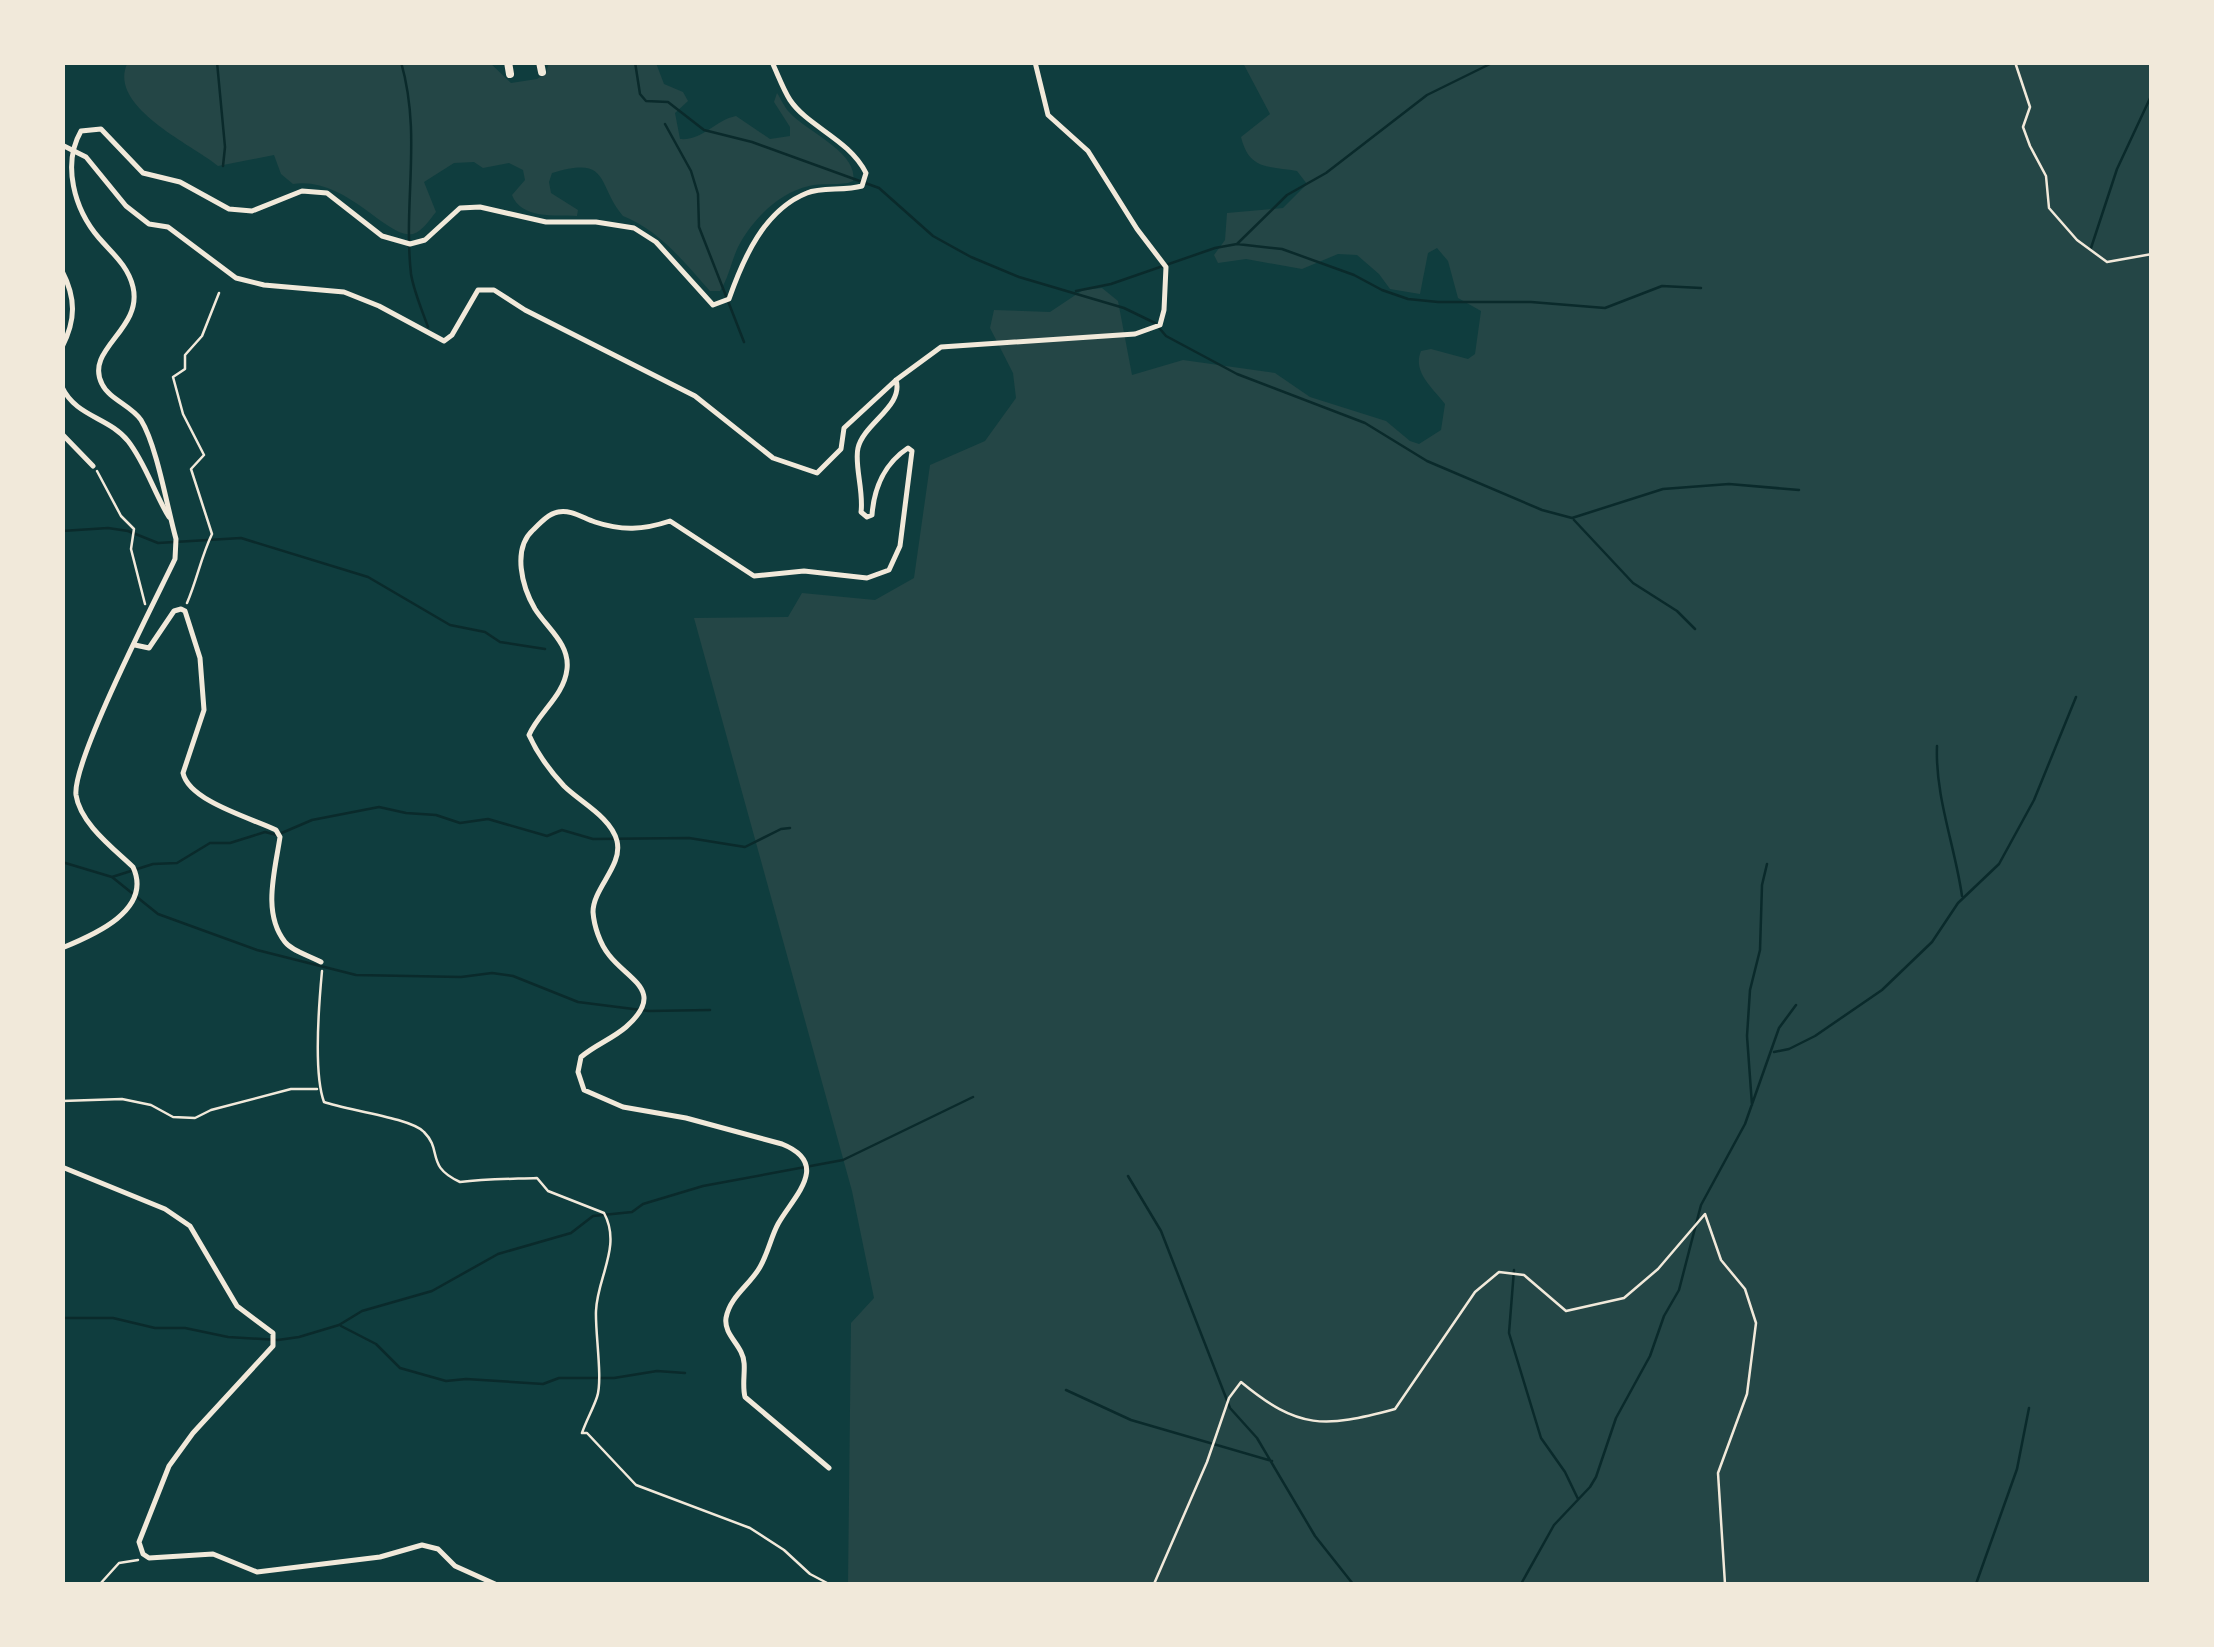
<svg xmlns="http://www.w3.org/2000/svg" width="2214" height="1647" font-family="'Space Grotesk',sans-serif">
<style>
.green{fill:#244646}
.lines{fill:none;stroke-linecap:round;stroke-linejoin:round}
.stream{stroke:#0a2a2b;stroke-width:2.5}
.path{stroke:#f1e9da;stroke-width:2.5}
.minor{stroke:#f1e9da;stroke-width:5}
.tertiary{stroke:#f1e9da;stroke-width:5}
.motorway{stroke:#f1e9da;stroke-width:8}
</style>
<rect width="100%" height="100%" fill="#0f3d3e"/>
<path class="green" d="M 128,62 L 489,62 L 511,83 L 537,79 L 546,73 L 549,63 L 656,63 L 664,84 L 683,92 L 688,101 L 675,113 L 680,139 C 703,141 715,120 736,116 L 770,139 L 790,136 L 790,127 L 774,102 L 777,93 C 781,99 784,107 790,113 C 806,131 859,153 853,181 L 848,183 C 835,185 821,183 809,186 C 778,193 752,220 738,247 C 731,262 729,277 720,291 L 710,291 C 684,262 659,230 623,216 C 596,184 611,155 552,173 L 549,182 L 551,193 L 578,210 L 577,216 C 555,215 521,219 512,195 L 525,180 L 523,170 L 509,163 L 483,168 L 474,162 L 454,163 L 424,182 L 436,212 C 430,219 423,231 413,234 C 387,240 347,176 293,184 L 281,174 L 274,155 L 218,166 C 193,145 105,106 128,62 Z
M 1243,63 L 2151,63 L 2151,1584 L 848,1584 L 851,1323 L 874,1298 L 852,1191 L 694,618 L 788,617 L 802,593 L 875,600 L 914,578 L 930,465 L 985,441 L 1016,398 L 1013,373 L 990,328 L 994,310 L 1050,312 L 1083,290 L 1102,288 L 1118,301 L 1132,375 L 1183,360 L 1275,373 L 1310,397 L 1386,421 L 1410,441 L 1419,444 L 1441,430 L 1445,404 C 1433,388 1412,372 1421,351 L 1431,349 L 1468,359 L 1475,354 L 1481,311 L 1458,298 L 1448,261 L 1437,248 L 1428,253 L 1420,294 L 1390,289 L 1379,274 L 1357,255 L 1338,254 L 1302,269 L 1246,259 L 1218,263 L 1214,255 L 1225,240 L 1227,213 L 1283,208 L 1307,184 L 1297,171 C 1268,166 1249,170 1241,137 L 1270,114 Z"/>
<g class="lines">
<path class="stream" d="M 217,62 L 225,147 L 223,166
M 401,62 C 422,135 403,202 411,274 C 414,292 422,310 428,327
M 635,62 L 640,94 L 646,101 L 668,102 L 704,130 L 752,142 L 879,188 L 933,236 L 971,257 L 1019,277 L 1124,308 L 1155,323 L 1166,336 L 1237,374 L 1365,423 L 1427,461 L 1542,510 L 1572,518 L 1663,489 L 1729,484 L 1799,490
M 665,124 L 691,171 L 698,194 L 699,227 L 744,342
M 1237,244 L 1287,195 L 1326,173 L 1427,95 L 1494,62
M 2091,248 L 2117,169 L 2152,94
M 1076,291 L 1111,284 L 1215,248 L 1237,244 L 1282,249 L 1354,275 L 1382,290 L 1408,299 L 1438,302 L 1531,302 L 1605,308 L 1662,286 L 1701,288
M 1574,520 L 1633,583 L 1677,611 L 1695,629
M 62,531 L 108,528 L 128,531 L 158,543 L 241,538 L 368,577 L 450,625 L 485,632 L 500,642 L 545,649
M 1937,746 C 1935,797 1955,846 1962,896
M 62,862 L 112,877 L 158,914 L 257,950 L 356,975 L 461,977 L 492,973 L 513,976 L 578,1002 L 649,1011 L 710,1010
M 112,877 L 153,864 L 177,863 L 210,843 L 230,843 L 265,832 L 277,835 L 312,820 L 379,807 L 406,813 L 436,815 L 460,823 L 488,819 L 547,836 L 562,830 L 593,839 L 689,838 L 745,847 L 781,829 L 790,828
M 1774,1052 L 1789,1049 L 1815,1036 L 1882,990 L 1932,942 L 1958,903 L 1999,864 L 2034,800 L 2076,697
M 1752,1105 L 1747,1036 L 1750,990 L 1760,950 L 1762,885 L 1767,864
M 1128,1176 L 1161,1231 L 1230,1408 L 1257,1438 L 1315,1536 L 1353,1584
M 1514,1270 L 1509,1333 L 1541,1438 L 1565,1472 L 1578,1499
M 62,1318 L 113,1318 L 155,1328 L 185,1328 L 228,1337 L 278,1340 L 299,1337 L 339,1325 L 362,1311 L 432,1291 L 498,1254 L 571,1233 L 593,1216 L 632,1212 L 643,1204 L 703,1186 L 843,1160 L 973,1097
M 341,1326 L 376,1344 L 400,1368 L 446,1381 L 466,1379 L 543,1384 L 559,1378 L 614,1378 L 657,1371 L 685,1373
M 1066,1390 L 1131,1420 L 1272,1461
M 1521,1584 L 1554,1525 L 1590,1487 L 1596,1477 L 1616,1418 L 1650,1356 L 1664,1316 L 1679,1290 L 1701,1205 L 1745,1124 L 1779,1028 L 1796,1005
M 1976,1584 L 2017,1469 L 2029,1408"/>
<path class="path" d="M 2015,62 L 2030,107 L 2023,127 L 2030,146 L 2046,176 L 2049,208 L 2077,240 L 2107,262 L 2152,254
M 97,471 L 121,516 L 134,529 L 131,549 L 145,604
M 187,603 C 197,580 201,557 212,534 L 191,469 L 204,455 L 183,414 L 173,377 L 185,369 L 185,355 L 202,336 L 219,293
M 322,971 C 319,1003 313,1072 324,1102 C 346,1110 411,1118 424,1132 C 443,1151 425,1166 460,1182 C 486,1179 510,1179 537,1178 L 548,1191 L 604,1213 C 622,1246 597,1278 596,1311 C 595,1332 603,1380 597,1397 C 593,1409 586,1421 582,1433 L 587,1433 L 636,1485 L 750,1528 L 784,1550 L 810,1574 L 829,1584
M 62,1101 L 122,1099 L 151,1105 L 173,1117 L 195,1118 L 211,1110 L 291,1089 L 317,1089
M 100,1584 L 119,1563 L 138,1560
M 1154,1584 L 1207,1462 L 1229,1398 L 1241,1382 C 1299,1430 1324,1428 1395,1409 L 1475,1292 L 1499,1272 L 1524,1275 L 1566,1311 L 1624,1298 L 1658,1269 L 1705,1214 L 1721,1260 L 1745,1289 L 1756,1323 L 1747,1394 L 1718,1473 L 1725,1584"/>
<path class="minor" d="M 62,145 L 86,157 L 126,206 L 149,224 L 168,227 L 236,278 L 264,285 L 344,292 L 379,306 L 444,341 L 452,335 L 478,290 L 494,290 L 525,310 L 695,396 L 773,458 L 817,473 L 841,449 L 844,428 L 896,380 L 941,347 L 1135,334 L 1160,325 L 1164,310 L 1166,267 L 1137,229 L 1088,151 L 1048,115 L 1035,62
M 62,271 C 76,298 76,320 62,347
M 62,387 C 76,417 109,417 128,441 C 146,464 154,493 169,517
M 62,434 L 93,466
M 135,645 L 149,648 L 174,611 L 181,609 L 185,611 L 200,658 L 204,710 L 183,773 C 189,801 251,818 276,830 L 280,837 C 275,871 262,913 285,942 C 292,951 310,956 321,962
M 62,1167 L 165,1209 L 190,1226 L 237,1306 L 273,1333 L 273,1346 L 193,1433 L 169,1466 L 139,1542 L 143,1554 L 149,1558 L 213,1554 L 257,1572 L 380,1557 L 422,1545 L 438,1549 L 455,1566 L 495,1584
M 829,1468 L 745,1397 C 741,1381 748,1365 741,1352 C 736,1341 724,1332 726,1318 C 730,1296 750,1285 760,1267 C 768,1253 771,1237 778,1224 C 793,1197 832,1164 782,1144 L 686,1118 L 623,1107 L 584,1090 L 578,1072 L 581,1057 C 595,1045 612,1039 626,1027 C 667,991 628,980 609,955 C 600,944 594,926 593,912 C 593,888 623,866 617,841 C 611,817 580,802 564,786 C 551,772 537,753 529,735 C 539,712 564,696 567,669 C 570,644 547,628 535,609 C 522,587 512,549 533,530 C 540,523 548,514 558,512 C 570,509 583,518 595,522 C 622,531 643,530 670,521 L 754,576 L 804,571 L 867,578 L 889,570 L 900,546 L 912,451 L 908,448 C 885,463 874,488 872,515 L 867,517 L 861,512 C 864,492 854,464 858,448 C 864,423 904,406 896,380"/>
<path class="tertiary" d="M 62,948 C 94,935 153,910 133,867 C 113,848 80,823 76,795 C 72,761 156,599 175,559 L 176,539 C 167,507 157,446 141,420 C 132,406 109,399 102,384 C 84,349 143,330 133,287 C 128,266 113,254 99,238 C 74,209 62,164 81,131 L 101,129 L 143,173 L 180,182 L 229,209 L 252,211 L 302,191 L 327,193 L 382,236 L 410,244 L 425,240 L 460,208 L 480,207 L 546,222 L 596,222 L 634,228 L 656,242 L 713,305 L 729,299 C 743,259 764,210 807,193 C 821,187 845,191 862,186 L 866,173 C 849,139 808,127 790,100 C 783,89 778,75 772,62"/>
<path class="motorway" d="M 508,62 L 510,74
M 540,62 L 542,72"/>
</g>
<rect width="2214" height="1647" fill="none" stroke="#f1e9da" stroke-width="130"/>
</svg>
